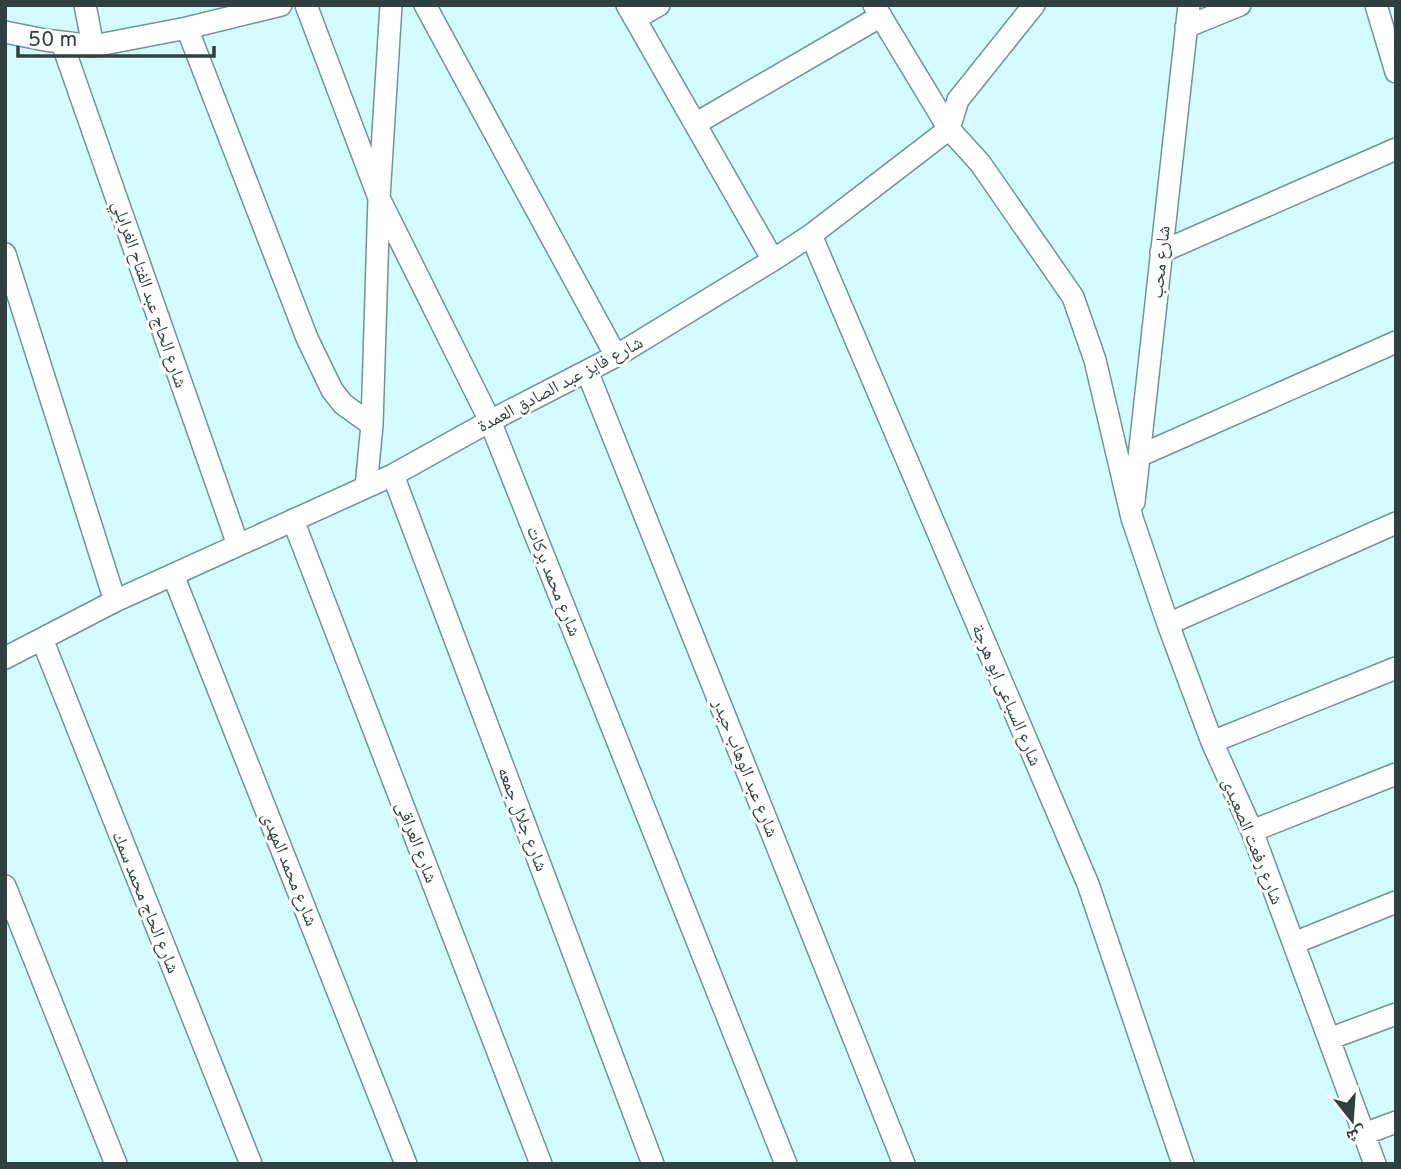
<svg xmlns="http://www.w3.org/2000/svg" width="1401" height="1169" font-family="Overpass,'Noto Naskh Arabic',sans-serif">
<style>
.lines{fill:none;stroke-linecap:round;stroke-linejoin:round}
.minor-casing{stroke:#6f9496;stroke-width:24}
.minor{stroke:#fff;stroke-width:21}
.labels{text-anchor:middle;stroke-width:6;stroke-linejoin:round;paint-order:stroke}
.street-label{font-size:18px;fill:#304041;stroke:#fff}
</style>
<rect width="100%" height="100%" fill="#d4fcff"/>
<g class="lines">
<g class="minor-casing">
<path id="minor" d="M 85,5 L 93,46
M 306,5 L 379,198 L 490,421 L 786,1164
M 425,5 L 616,356
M 627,5 L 773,260
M 874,5 L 949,129 L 980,163 L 1073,297 L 1095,360 L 1132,518 L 1168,624 L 1212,742 L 1252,831 L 1375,1164
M 1376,5 L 1396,72
M 635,19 L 659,5
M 1186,27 L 1240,5
M 187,28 L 307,338 L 332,390 L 343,404 L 372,425
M 5,32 L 45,40 L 93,46 L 187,28 L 281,5
M 62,43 L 238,545
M 695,124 L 881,16
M 811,235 L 1088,884 L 1183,1164
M 1161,252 L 1396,149
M 5,254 L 115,601
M 587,371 L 904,1164
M 1139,456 L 1396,342
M 393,475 L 653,1164
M 366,487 L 372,425 L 379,198 L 391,5
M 1134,502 L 1189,5
M 293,520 L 541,1164
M 173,575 L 406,1164
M 1168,624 L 1396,523
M 42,639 L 251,1164
M 5,658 L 115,601 L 393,475 L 490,421 L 616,356 L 773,260 L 811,235 L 949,129 L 958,100 L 1034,5
M 1212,742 L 1396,668
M 1252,831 L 1396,774
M 5,886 L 116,1164
M 1294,943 L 1396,902
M 1329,1039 L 1396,1014
M 1364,1134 L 1396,1122"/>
</g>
<use href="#minor" class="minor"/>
</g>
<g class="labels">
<g class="street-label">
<text transform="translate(1160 262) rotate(-84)" y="6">شارع محب</text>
<text transform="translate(150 294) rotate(71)" y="6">شارع الحاج عبد الفتاح الغرابلي</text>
<text transform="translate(560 384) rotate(-28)" y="6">شارع فايز عبد الصادق العمدة</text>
<text transform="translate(554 581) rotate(68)" y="6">شارع محمد بركات</text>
<text transform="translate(1007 695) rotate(67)" y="6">شارع السباعى ابو هرجة</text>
<text transform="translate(746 768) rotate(68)" y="6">شارع عبد الوهاب حيدر</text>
<text transform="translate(523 819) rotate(69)" y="6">شارع جلال جمعه</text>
<text transform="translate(1253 841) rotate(68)" y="6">شارع رفعت الصعيدى</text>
<text transform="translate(417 842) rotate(69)" y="6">شارع العراقى</text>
<text transform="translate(290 869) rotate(68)" y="6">شارع محمد المهدى</text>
<text transform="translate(146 902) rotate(68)" y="6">شارع الحاج محمد سمك</text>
</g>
</g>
<rect width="1401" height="1169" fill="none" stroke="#304041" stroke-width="14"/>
<g transform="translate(1352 1120) rotate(163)" stroke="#ffffff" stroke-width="5" paint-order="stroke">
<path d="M0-5L12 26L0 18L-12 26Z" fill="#304041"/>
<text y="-10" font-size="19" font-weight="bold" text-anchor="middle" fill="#304041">ش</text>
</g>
<path d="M18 46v10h196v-10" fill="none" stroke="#304041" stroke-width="3.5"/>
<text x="28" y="46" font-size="21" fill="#304041" stroke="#ffffff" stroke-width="5" paint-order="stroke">50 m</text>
</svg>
